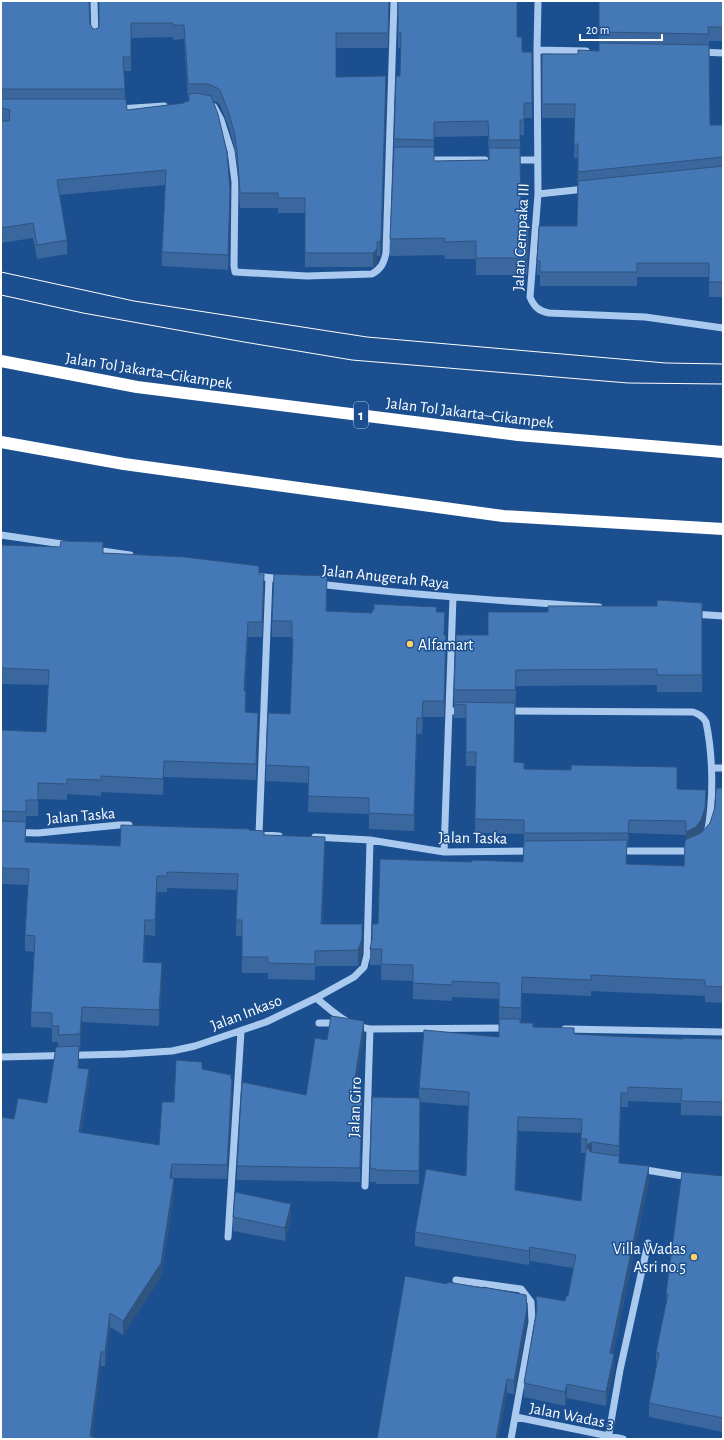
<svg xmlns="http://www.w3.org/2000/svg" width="724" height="1440" font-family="'Alegreya Sans',sans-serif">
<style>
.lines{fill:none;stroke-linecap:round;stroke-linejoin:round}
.minor{stroke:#a9c9ee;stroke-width:7}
.highway{stroke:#fff;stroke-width:12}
.tram{stroke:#fff;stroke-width:1}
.wall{fill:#3a679d;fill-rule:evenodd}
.shaded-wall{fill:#305480}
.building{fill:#4478b7;stroke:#305480;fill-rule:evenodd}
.poi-dot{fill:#ffd166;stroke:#1b4f8f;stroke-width:1.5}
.labels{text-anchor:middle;stroke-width:3;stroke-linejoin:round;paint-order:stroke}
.shield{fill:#1b4f8f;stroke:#bbcadd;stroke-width:1}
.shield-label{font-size:15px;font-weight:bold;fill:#fff}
.street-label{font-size:16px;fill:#fff;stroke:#1b4f8f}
.poi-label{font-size:16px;fill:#fff;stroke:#1b4f8f;text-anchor:start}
</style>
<rect width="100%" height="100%" fill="#1b4f8f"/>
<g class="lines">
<path class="minor" d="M 94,1 L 95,39
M 538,1 L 537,50 L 538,194 L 530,297 C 534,307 539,311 549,313 L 645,317 L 723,328
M 537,50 L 586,51
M 701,52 L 723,53
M 214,107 L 221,120 L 231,151 L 235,182 L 234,266 L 235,272 L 307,276 L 372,274 C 381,269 384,263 386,253 L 394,1
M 119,109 L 164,106
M 425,160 L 485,160
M 511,160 L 537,160
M 538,194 L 585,189
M 1,535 L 69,545
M 95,550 L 130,555
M 255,576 L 282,579
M 318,584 C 412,595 505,601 599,607
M 693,614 L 723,616
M 449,711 L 463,711
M 505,711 L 693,712 C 699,714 703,716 706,722 C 713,755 714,801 707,834
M 712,768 L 723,768
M 1,832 L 38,833 L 119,825 L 129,825
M 255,834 L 279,836
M 259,834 L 269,578
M 315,837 L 370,840 L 444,852 L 532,851
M 618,851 L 686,851 L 693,848
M 444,852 L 453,597
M 316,998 C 335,1013 345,1025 370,1029 L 507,1028
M 319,1023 L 337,1023
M 565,1029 L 723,1032
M 1,1057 L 125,1054 L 172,1051 L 195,1046 L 266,1022 L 316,998 L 354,977 L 364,967 L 367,955 L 370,840
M 640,1169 L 689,1177
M 365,1186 L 370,1029
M 228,1237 L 241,1031
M 456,1280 L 521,1289 L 531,1302 L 532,1322 L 511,1439
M 516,1417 L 623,1439
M 608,1439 L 620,1370 L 648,1243"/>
<path class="highway" d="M 1,361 L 137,387 L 518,435 L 723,452
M 1,442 L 124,464 L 503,516 L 723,529"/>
<path class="tram" d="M 1,272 L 134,301 L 367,337 L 666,363 L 723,364
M 1,295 L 83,313 L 244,342 L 352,360 L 628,383 L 723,384"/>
</g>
<path class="wall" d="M 1,1 L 90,24 L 93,29 L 96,29 L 99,27 L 99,1 L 389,11 L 388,48 L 336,48 L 336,77 L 386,91 L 381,252 L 380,256 L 377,256 L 377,264 L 373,267 L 305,267 L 305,213 L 278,213 L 278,208 L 240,208 L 237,165 L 234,145 L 228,125 L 220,105 L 217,102 L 213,101 L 230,205 L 228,270 L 162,266 L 162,252 L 166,185 L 59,195 L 67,240 L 67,254 L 37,259 L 33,238 L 1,243 ZM 173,37 L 173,40 L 184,39 L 188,99 L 189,99 L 189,101 L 184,103 L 127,110 L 125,99 L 124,71 L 131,71 L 131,38 Z
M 398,1 L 517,37 L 522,52 L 532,52 L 532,118 L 524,118 L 524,135 L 520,135 L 521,223 L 529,240 L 527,275 L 476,275 L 476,259 L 445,259 L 444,255 L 390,256 L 390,239 L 394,139 L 400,76 L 401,48 L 398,48 ZM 488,136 L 489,160 L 434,161 L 434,137 Z
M 599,1 L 723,1 L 723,41 L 709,41 L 710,125 L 723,125 L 723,297 L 709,297 L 709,277 L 637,277 L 637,286 L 540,286 L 540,275 L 537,275 L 537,261 L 577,226 L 578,158 L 574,158 L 575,118 L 542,118 L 542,54 L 578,54 L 599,51 Z
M 1,545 L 103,553 L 259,574 L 264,590 L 262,637 L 248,637 L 245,691 L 246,712 L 258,729 L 256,780 L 164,777 L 163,795 L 101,792 L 101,796 L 67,794 L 67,800 L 38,799 L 38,816 L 26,816 L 25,842 L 120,846 L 249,830 L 325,853 L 322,924 L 362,924 L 362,954 L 358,966 L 315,966 L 315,980 L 268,979 L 268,973 L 242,973 L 242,936 L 236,936 L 237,890 L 167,888 L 167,892 L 157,892 L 155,936 L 145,935 L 144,962 L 162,979 L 159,1026 L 82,1022 L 80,1050 L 79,1050 L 79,1068 L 89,1083 L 81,1133 L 159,1145 L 174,1102 L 202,1069 L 231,1079 L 232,1093 L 227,1179 L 172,1178 L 174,1193 L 161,1277 L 123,1335 L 110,1327 L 105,1366 L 101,1366 L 1,1439 L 14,1119 L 47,1103 L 58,1047 L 58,1042 L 52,1042 L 52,1028 L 31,1027 L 31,1012 L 35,952 L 25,951 L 25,935 L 28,885 L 1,884 L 1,730 L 46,732 L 48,685 L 1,684 Z
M 327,592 L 326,611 L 372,613 L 374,610 L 437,612 L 444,635 L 446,651 L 444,717 L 423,717 L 422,734 L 417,734 L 414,831 L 369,829 L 369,814 L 308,812 L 309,783 L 266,781 L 266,765 L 290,714 L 293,655 L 292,655 L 292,637 L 272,637 L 272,621 Z
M 702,603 L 702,692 L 657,692 L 657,685 L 516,686 L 514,762 L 524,769 L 677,789 L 706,804 L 705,821 L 702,833 L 710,823 L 723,788 L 723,1003 L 705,1002 L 705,996 L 591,991 L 591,996 L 522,993 L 521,1023 L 533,1027 L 574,1034 L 630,1037 L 683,1039 L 723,1039 L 723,1116 L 681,1115 L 681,1103 L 628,1101 L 628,1107 L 621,1107 L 619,1163 L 649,1180 L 613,1354 L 614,1368 L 606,1406 L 567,1398 L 565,1406 L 524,1397 L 524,1383 L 536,1311 L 536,1296 L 565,1301 L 568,1296 L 573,1268 L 530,1261 L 529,1265 L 415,1246 L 415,1232 L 466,1176 L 468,1106 L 420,1102 L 419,1184 L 376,1184 L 376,1182 L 370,1182 L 370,1168 L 419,1098 L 419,1088 L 499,1037 L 499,999 L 452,997 L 452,1001 L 413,999 L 413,981 L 381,980 L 381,965 L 370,965 L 370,949 L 378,924 L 472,862 L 523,862 L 524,834 L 475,833 L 476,766 L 466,766 L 466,718 L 454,718 L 454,690 L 488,635 L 548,612 L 657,606 ZM 629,833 L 686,835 L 684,866 L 627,864 L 627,846 L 628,846 ZM 518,1131 L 581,1133 L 581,1153 L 585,1153 L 581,1201 L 516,1190 Z
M 364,1035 L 354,1097 L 362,1111 L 360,1182 L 237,1180 L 237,1166 L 306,1095 L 327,1040 Z
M 723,1176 L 723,1432 L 649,1417 L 649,1403 L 657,1366 L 656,1366 L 656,1352 L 666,1303 L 666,1293 Z
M 233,1217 L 291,1218 L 285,1241 L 233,1231 Z
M 527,1322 L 514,1394 L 507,1393 L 498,1439 L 377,1439 Z"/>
<path class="shaded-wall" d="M 389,1 L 389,11 L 388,48 L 388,33 Z
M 386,76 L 381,252 L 380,256 L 380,242 Z
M 230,190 L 230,205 L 228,270 L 228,255 Z
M 529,223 L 529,240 L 527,275 L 527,258 Z
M 377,249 L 377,264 L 373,267 L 373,253 Z
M 264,574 L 264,590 L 262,637 L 262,622 Z
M 327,576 L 327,592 L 326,627 L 326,611 Z
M 248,622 L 248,637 L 244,707 L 244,691 Z
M 446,635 L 446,651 L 444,717 L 444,701 Z
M 423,701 L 423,717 L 422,734 L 422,718 Z
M 258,713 L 258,729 L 256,780 L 256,764 Z
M 417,718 L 417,734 L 414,831 L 414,815 Z
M 164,761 L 164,777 L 163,795 L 163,779 Z
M 706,790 L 705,821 L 701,834 L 686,846 L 686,832 Z
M 629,820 L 629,833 L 628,846 L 628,833 Z
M 325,837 L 325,853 L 321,939 L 321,924 Z
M 627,840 L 627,856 L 626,880 L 626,864 Z
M 157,876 L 157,892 L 155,936 L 155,920 Z
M 145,920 L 145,935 L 143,978 L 143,962 Z
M 362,924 L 362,954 L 358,966 L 358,950 Z
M 162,963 L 162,979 L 159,1026 L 159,1010 Z
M 522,977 L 522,993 L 521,1023 L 521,1008 Z
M 82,1007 L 82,1022 L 80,1050 L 80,1034 Z
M 364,1021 L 364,1035 L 352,1111 L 352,1097 Z
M 79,1046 L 79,1060 L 78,1082 L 78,1068 Z
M 89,1069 L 89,1083 L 79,1146 L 79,1132 Z
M 232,1079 L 232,1093 L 227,1179 L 227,1165 Z
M 621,1093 L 621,1107 L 619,1160 L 619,1146 Z
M 362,1097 L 362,1111 L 360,1182 L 360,1168 Z
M 518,1117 L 518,1131 L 515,1204 L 515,1190 Z
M 592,1142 L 592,1156 L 588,1158 L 587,1147 L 588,1144 Z
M 172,1164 L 172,1178 L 170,1192 L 170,1178 Z
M 649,1166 L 649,1180 L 610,1367 L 610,1353 Z
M 174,1179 L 174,1193 L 161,1277 L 123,1335 L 123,1321 Z
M 291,1204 L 291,1218 L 285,1241 L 285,1228 Z
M 530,1247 L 530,1261 L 529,1265 L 529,1251 Z
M 527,1308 L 527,1322 L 514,1394 L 514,1381 Z
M 110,1313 L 110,1327 L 105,1366 L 105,1352 Z
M 101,1352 L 101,1366 L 92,1439 L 90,1436 Z
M 614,1354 L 614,1368 L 606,1406 L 606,1392 Z
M 507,1379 L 507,1393 L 498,1439 L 496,1439 Z
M 567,1384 L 567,1398 L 565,1406 L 565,1392 Z"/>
<path class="building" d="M 1,1 L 89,1 L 90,24 L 93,29 L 96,29 L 99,27 L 99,1 L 389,1 L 388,33 L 336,33 L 336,77 L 386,76 L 381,238 L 380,242 L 377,242 L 377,249 L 373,253 L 305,253 L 305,198 L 278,198 L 278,193 L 240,193 L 237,151 L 234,131 L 228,111 L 220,90 L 217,88 L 208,84 L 188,84 L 184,25 L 173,25 L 173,23 L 131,23 L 131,57 L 123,57 L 125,89 L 1,89 Z
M 398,1 L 517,1 L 517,37 L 522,37 L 522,52 L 532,52 L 532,103 L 524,103 L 524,120 L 520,120 L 520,140 L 489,140 L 488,121 L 434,122 L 434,140 L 394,139 L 396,76 L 400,76 L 401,33 L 398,33 Z
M 599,1 L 723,1 L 723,27 L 708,27 L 709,34 L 599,32 Z
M 599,43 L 709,45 L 710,125 L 723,125 L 723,157 L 578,172 L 578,144 L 574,144 L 575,104 L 542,104 L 542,54 L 578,54 L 578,50 L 599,51 Z
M 197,93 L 211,96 L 218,114 L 227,152 L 230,190 L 228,255 L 162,252 L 166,170 L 57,180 L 67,240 L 37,245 L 33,223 L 1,228 L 1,121 L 9,121 L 10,110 L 1,108 L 1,99 L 126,99 L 127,110 L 184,103 L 184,102 L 189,101 L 189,94 Z
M 394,147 L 434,147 L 434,161 L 489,160 L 489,148 L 520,148 L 521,223 L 529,223 L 527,258 L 476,258 L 476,241 L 445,242 L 444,238 L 390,239 Z
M 723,166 L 723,282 L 709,282 L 709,263 L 637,263 L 637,272 L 540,272 L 540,261 L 537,261 L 539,226 L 577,226 L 578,181 Z
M 61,541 L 103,542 L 103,553 L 185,557 L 259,566 L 259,574 L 264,574 L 262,622 L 248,622 L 244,691 L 246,691 L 245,712 L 258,713 L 256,764 L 164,761 L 163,779 L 101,776 L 101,780 L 67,779 L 67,784 L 38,783 L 38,800 L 26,800 L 26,812 L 1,811 L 1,730 L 46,732 L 49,670 L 1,668 L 1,545 L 60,547 Z
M 274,574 L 327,576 L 326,611 L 372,613 L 372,609 L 374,610 L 374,604 L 437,607 L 436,612 L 445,612 L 444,635 L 446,635 L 444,701 L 423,701 L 422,718 L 417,718 L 414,815 L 369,813 L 369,798 L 308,796 L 309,767 L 266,765 L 268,713 L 290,714 L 293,639 L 292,639 L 292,621 L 272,621 Z
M 657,600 L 702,603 L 702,675 L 657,675 L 657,669 L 516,670 L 515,690 L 454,690 L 456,635 L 488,635 L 488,612 L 548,612 L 548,606 L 657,606 Z
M 454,702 L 515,703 L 514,762 L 524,763 L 524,769 L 571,770 L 571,765 L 677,767 L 677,789 L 706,790 L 705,808 L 701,820 L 696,827 L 686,832 L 686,821 L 629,820 L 628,833 L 524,833 L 524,820 L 475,819 L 476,752 L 466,752 L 466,705 L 454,704 Z
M 716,788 L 723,788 L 723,987 L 705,986 L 705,980 L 591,975 L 591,980 L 522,977 L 521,1008 L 499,1007 L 499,983 L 452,981 L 452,985 L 413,983 L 413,965 L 381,964 L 382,949 L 370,949 L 372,939 L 372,924 L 378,924 L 380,859 L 472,862 L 472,860 L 523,862 L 524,841 L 627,840 L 626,864 L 684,866 L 685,840 L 701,833 L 710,823 L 715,807 Z
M 1,821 L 26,822 L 25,842 L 120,846 L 121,825 L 249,829 L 249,830 L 264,831 L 264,835 L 325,837 L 321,924 L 362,924 L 362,939 L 358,950 L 315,951 L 315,964 L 268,963 L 268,957 L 242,957 L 242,920 L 236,920 L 238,874 L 167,872 L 167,876 L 157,876 L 155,920 L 145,920 L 143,962 L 162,963 L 159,1010 L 82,1007 L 80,1034 L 58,1035 L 59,1026 L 52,1026 L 52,1013 L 31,1012 L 35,936 L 25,935 L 29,869 L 1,868 Z
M 331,1016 L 364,1021 L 352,1097 L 362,1097 L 360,1168 L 237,1166 L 242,1082 L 306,1095 L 315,1038 L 327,1040 Z
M 499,1019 L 520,1019 L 520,1023 L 533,1023 L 533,1027 L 574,1028 L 574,1034 L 630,1037 L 683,1039 L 683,1038 L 723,1039 L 723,1102 L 681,1101 L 682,1089 L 628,1087 L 628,1093 L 621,1093 L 619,1146 L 592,1142 L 588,1144 L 587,1147 L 588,1149 L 591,1152 L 619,1156 L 619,1163 L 649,1166 L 610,1353 L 614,1354 L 606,1392 L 567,1384 L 565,1392 L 524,1383 L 537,1309 L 536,1296 L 565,1301 L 566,1296 L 568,1296 L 576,1255 L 530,1247 L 529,1251 L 415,1232 L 426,1169 L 466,1176 L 469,1092 L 419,1088 L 424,1030 L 499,1037 ZM 518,1117 L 582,1119 L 581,1139 L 587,1139 L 581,1201 L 515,1190 Z
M 79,1046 L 78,1068 L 89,1069 L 79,1132 L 159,1145 L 162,1102 L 174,1102 L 176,1060 L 202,1062 L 202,1069 L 231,1075 L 231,1079 L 232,1079 L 227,1165 L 172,1164 L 170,1178 L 174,1179 L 161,1263 L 123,1321 L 110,1313 L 105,1352 L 101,1352 L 90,1436 L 99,1439 L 1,1439 L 1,1117 L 14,1119 L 18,1098 L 47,1103 L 56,1047 Z
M 372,1097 L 420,1098 L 419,1171 L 376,1170 L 376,1169 L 370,1168 Z
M 682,1172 L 723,1176 L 723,1418 L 649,1403 L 659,1353 L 656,1352 L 668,1294 L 666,1293 Z
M 235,1192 L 291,1204 L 285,1228 L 233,1217 Z
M 405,1276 L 447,1284 L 447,1282 L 483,1288 L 483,1287 L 526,1295 L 527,1308 L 514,1381 L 507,1379 L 496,1439 L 377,1439 Z"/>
<g class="poi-dot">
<circle cx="410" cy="644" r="4"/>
<circle cx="694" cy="1257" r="4"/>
</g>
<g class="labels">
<rect class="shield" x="354" y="402" width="14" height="26" rx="3"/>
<g class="shield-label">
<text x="361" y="420">1</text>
</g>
<g class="street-label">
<text transform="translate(520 237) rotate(-87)" y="6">Jalan Cempaka III</text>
<text transform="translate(149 370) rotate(9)" y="6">Jalan Tol Jakarta–Cikampek</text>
<text transform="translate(470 412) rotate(7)" y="6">Jalan Tol Jakarta–Cikampek</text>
<text transform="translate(386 576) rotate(6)" y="6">Jalan Anugerah Raya</text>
<text transform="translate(81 815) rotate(-5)" y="6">Jalan Taska</text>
<text transform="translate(473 837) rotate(1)" y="6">Jalan Taska</text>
<text transform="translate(246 1012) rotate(-21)" y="6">Jalan Inkaso</text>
<text transform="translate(354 1107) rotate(-88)" y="6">Jalan Giro</text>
<text transform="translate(572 1415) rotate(11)" y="6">Jalan Wadas 3</text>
</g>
<g class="poi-label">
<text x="418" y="650">Alfamart</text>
<text x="686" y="1254" text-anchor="end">Villa Wadas<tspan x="686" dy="18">Asri no.5</tspan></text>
</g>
</g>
<rect width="724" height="1440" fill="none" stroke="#ffffff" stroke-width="4"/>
<path d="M580 34v6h82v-6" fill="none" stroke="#ffffff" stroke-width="2"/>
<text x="586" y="34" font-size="12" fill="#ffffff" stroke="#1b4f8f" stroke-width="3" paint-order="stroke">20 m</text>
</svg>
